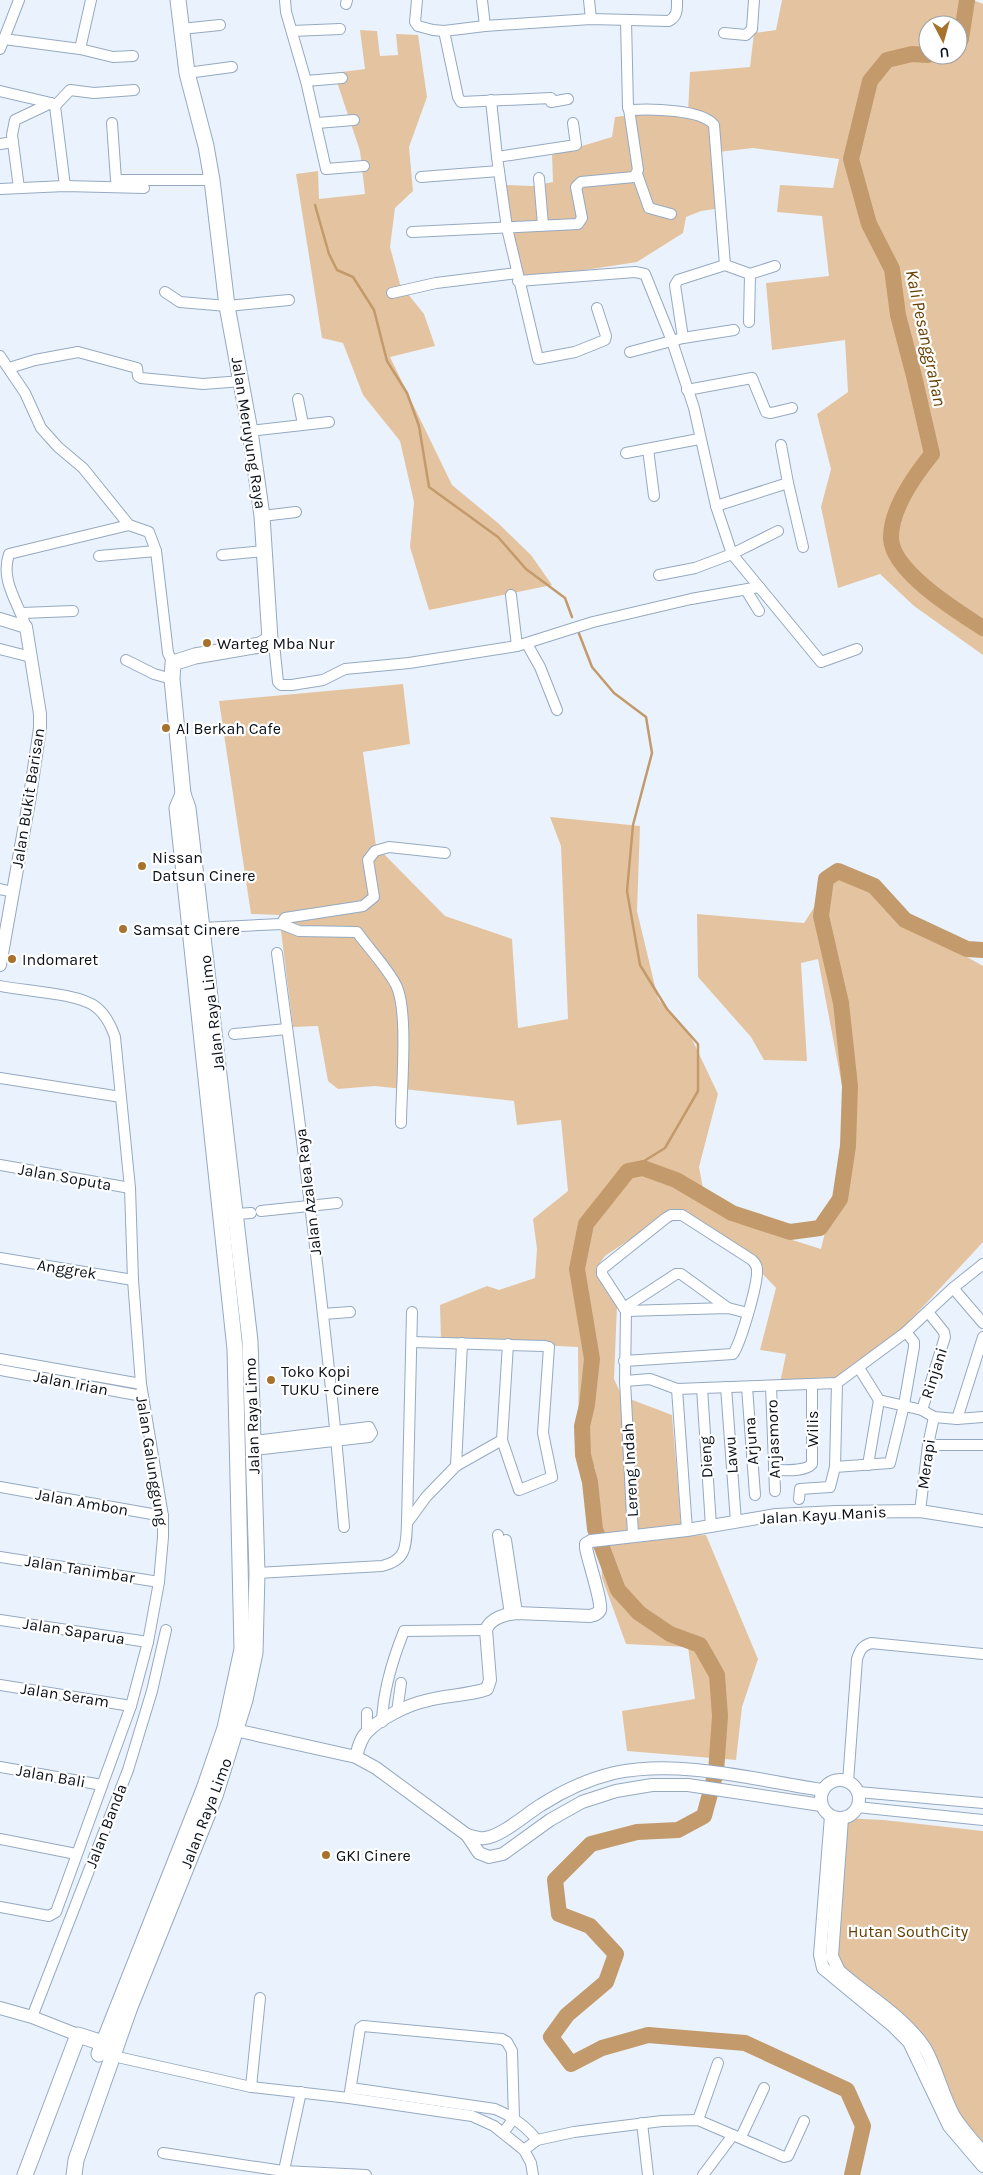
<svg xmlns="http://www.w3.org/2000/svg" width="983" height="2175" font-family="Karla,sans-serif">
	<rect width="100%" height="100%" fill="#eaf3fd"/>
	<g fill="#e4c4a0" fill-rule="evenodd">
		<path d="M782,0H973L983,4V655L914,606L880,574L838,588L821,507L831,469L817,414L848,392L845,340L772,350L766,283L829,276L822,216L777,212L780,185L833,188L839,159L753,148L718,152L722,208L701,211L686,217L683,233L637,262L572,272L518,277L505,185L532,186L553,182L552,155L612,137L615,117L664,111L688,113L690,72L750,67L754,33L776,30ZM928,25H958V55H928Z"/>
		<polygon points="360,30 377,31 380,56 398,55 396,34 418,35 427,97 409,147 413,191 395,208 390,247 400,284 424,314 435,346 390,357 452,485 498,523 531,555 552,585 429,610 410,547 414,502 400,441 363,395 343,343 322,338 296,174 318,171 319,199 365,194 360,151 334,73 365,69"/>
		<polygon points="403,684 410,744 363,752 376,846 445,916 512,939 518,1028 568,1019 561,846 550,817 640,826 637,911 658,999 691,1037 718,1094 699,1167 704,1194 729,1220 821,1249 850,1128 818,959 801,963 807,1061 764,1060 751,1037 698,977 697,914 804,923 833,878 877,890 935,939 983,966 983,1242 894,1338 833,1381 780,1383 786,1354 760,1350 776,1288 754,1265 674,1210 605,1256 596,1268 603,1286 617,1306 614,1379 622,1396 672,1415 682,1536 706,1535 758,1659 742,1707 736,1760 627,1751 622,1711 695,1699 688,1647 626,1644 602,1578 595,1467 579,1464 578,1347 441,1340 440,1305 487,1286 499,1290 535,1278 537,1249 533,1219 568,1191 561,1120 517,1125 514,1101 375,1086 338,1089 328,1081 318,1026 293,1027 279,915 251,914 219,701"/>
		<polygon points="842,1818 884,1820 983,1831 983,2152 966,2134 935,2069 839,1971 833,1943"/>
	</g>
	<g fill="none" stroke-linecap="round" stroke-linejoin="round">
		<g stroke="#c39a6b" stroke-width="2.5">
			<polyline points="315,205 329,254 337,270 353,277 374,310 387,361 407,393 419,426 429,487 498,537 526,569 565,598 572,617"/>
			<polyline points="578,631 592,667 614,693 646,717 652,753 633,825 627,891 640,965 667,1009 698,1044 698,1091 665,1148 628,1171"/>
		</g>
		<g stroke="#c39a6b" stroke-width="16">
			<polyline points="958,42 961,39 967,0"/>
			<path d="M928,55L912,54L887,60L870,81L851,159L869,224L892,269L898,315L914,376L932,454C915,475 890,510 891,539C893,572 957,611 983,628"/>
			<polyline points="936,55 948,55"/>
			<polyline points="852,2175 863,2126 847,2090 745,2043 648,2035 602,2048 571,2064 551,2037 567,2015 606,1982 616,1954 590,1926 559,1914 555,1880 591,1844 637,1832 678,1830 704,1816 716,1772 720,1716 717,1675 700,1645 670,1634 639,1613 618,1590 595,1529 590,1482 583,1455 582,1426 587,1405 592,1359 577,1269 586,1224 628,1171 643,1168 676,1180 732,1213 790,1232 820,1228 840,1199 848,1146 850,1086 841,1003 821,916 826,879 838,871 874,886 905,920 967,949 983,950"/>
		</g>
		<g stroke="#95a9c1" stroke-width="12">
			<g id="minor">
				<polyline points="285,0 286,12 306,81 326,169 364,166"/>
				<path d="M417,0L415,22L418,26L433,30L444,31L485,26L591,19L669,21C678,16 677,9 677,0"/>
				<polyline points="482,0 485,26"/>
				<polyline points="589,0 591,19"/>
				<polyline points="346,4 347,0"/>
				<path d="M626,20L628,108L631,110C650,109 702,109 714,125L725,265"/>
				<polyline points="181,29 220,25"/>
				<polyline points="292,31 340,29"/>
				<polyline points="444,31 458,97 461,102 551,98 551,102 568,99"/>
				<polyline points="724,33 746,35 752,29 754,0"/>
				<polyline points="4,39 80,49 113,57 133,56"/>
				<polyline points="0,49 19,0"/>
				<polyline points="80,49 91,0"/>
				<polyline points="187,73 232,67"/>
				<polyline points="306,81 342,78"/>
				<polyline points="0,91 51,103 55,106 65,186"/>
				<polyline points="491,100 497,157 507,228 538,359 575,352 605,340 606,336 597,308"/>
				<polyline points="55,106 70,90 94,93 134,90"/>
				<polyline points="112,123 116,180 212,180"/>
				<polyline points="317,123 354,120"/>
				<polyline points="0,144 13,142"/>
				<polyline points="497,157 576,145 573,123"/>
				<polyline points="637,174 649,208 671,214"/>
				<polyline points="421,177 499,171"/>
				<polyline points="539,178 543,225"/>
				<polyline points="19,188 12,135 15,120 51,103"/>
				<polyline points="0,189 65,186 144,188"/>
				<polyline points="412,232 578,224 582,218 576,187 581,182 634,177 638,170 629,109"/>
				<polyline points="518,281 635,272 645,274 672,341 694,408 716,506 732,554 821,662 857,649"/>
				<polyline points="165,292 180,302 227,306 289,300"/>
				<polyline points="392,293 436,283 517,273"/>
				<polyline points="749,322 750,274"/>
				<polyline points="683,338 675,285 678,280 725,265 750,274 775,266"/>
				<polyline points="630,352 683,338 734,330"/>
				<polyline points="0,356 25,393 41,428 58,447 83,468 129,525"/>
				<polyline points="9,368 35,360 78,352 137,368 138,376 141,378 203,384 242,381"/>
				<polyline points="687,390 752,378 766,412 771,413 792,408"/>
				<polyline points="298,399 303,424"/>
				<polyline points="250,431 329,422"/>
				<polyline points="648,449 654,496"/>
				<polyline points="626,453 699,439"/>
				<polyline points="788,483 803,547"/>
				<polyline points="716,506 788,483 781,445"/>
				<polyline points="262,516 296,512"/>
				<polyline points="222,555 264,551"/>
				<polyline points="99,556 156,551"/>
				<polyline points="659,575 695,568 732,554 778,531"/>
				<polyline points="746,590 759,611"/>
				<polyline points="511,595 517,646"/>
				<polyline points="22,613 73,611"/>
				<path d="M26,627C18,602 0,581 9,554L129,525L149,532L156,551L168,653L173,663"/>
				<polyline points="270,639 274,644 278,682 281,685 292,685 323,680 345,669 409,663 517,646 593,622 691,599 759,587"/>
				<polyline points="527,644 540,667 557,710"/>
				<polyline points="0,649 31,657"/>
				<polyline points="126,660 154,674 172,679"/>
				<polyline points="0,889 13,892"/>
				<polyline points="281,924 285,918 363,906 374,897 368,860 375,851 389,847 445,853"/>
				<path d="M202,928L281,924L299,931L357,932C369,949 386,966 396,985C409,1010 401,1092 401,1123"/>
				<path d="M277,953C303,1144 328,1335 344,1527"/>
				<path d="M0,986C24,991 78,993 96,1007C106,1015 111,1025 115,1037L130,1188L133,1280L141,1384L163,1516V1537L159,1582L148,1642L131,1706L56,1912L49,1916L0,1907"/>
				<polyline points="234,1034 287,1029"/>
				<polyline points="0,1078 121,1097"/>
				<polyline points="0,1165 130,1188"/>
				<polyline points="261,1211 337,1203"/>
				<polyline points="236,1214 251,1213"/>
				<polyline points="0,1258 133,1280"/>
				<polyline points="953,1288 983,1323"/>
				<polyline points="624,1308 676,1274 681,1274 728,1308"/>
				<polyline points="626,1311 728,1308 748,1313"/>
				<polyline points="323,1314 350,1312"/>
				<polyline points="412,1342 545,1346 549,1347 543,1433 552,1477 519,1490 502,1440"/>
				<polyline points="0,1359 141,1384"/>
				<path d="M624,1361L733,1354C741,1342 758,1284 757,1270C757,1265 755,1263 752,1260L682,1215H671L666,1218L602,1269V1274L626,1311L625,1381L633,1535"/>
				<polyline points="859,1368 879,1400 922,1410 934,1417 957,1419 983,1417"/>
				<polyline points="0,1370 142,1396"/>
				<polyline points="625,1381 650,1379 677,1389 837,1383 906,1332 953,1288 983,1264"/>
				<polyline points="771,1386 775,1491"/>
				<polyline points="726,1387 736,1522"/>
				<polyline points="747,1387 755,1495"/>
				<polyline points="702,1388 711,1526"/>
				<polyline points="677,1389 687,1530"/>
				<polyline points="922,1410 945,1337 944,1332 928,1312"/>
				<polyline points="957,1419 983,1337"/>
				<polyline points="254,1441 369,1427 372,1433 369,1437 254,1450"/>
				<polyline points="928,1445 983,1445"/>
				<polyline points="868,1465 879,1400"/>
				<polyline points="456,1466 462,1343"/>
				<polyline points="835,1467 890,1463 904,1405 914,1347 914,1342 906,1332"/>
				<path d="M774,1470C785,1470 805,1472 812,1464V1385"/>
				<polyline points="0,1487 163,1516"/>
				<polyline points="799,1499 800,1489 830,1487 835,1467 837,1383"/>
				<polyline points="920,1511 928,1445 934,1417"/>
				<polyline points="407,1523 426,1497 456,1466 502,1440 508,1344"/>
				<polyline points="498,1535 510,1614"/>
				<polyline points="506,1540 517,1613"/>
				<polyline points="0,1557 159,1582"/>
				<path d="M257,1573L382,1566C407,1560 406,1546 407,1523L412,1312"/>
				<polyline points="0,1620 148,1642"/>
				<polyline points="0,1685 131,1706"/>
				<polyline points="397,1712 401,1683"/>
				<path d="M382,1722C383,1690 392,1661 404,1631L486,1630"/>
				<polyline points="367,1732 367,1713"/>
				<polyline points="0,1767 102,1785"/>
				<path d="M848,1782L857,1659C860,1650 862,1646 871,1643L983,1654"/>
				<polyline points="858,1792 983,1803"/>
				<polyline points="857,1807 983,1820"/>
				<polyline points="0,1839 76,1854"/>
				<polyline points="32,2017 128,1770 152,1691 166,1630"/>
				<polyline points="113,2056 251,2087 349,2098 472,2116 494,2126 524,2150 531,2163 533,2175"/>
				<polyline points="251,2087 260,1998"/>
				<path d="M351,2088L495,2109C512,2116 525,2125 537,2140"/>
				<polyline points="349,2098 360,2028 363,2026 502,2039 507,2042 512,2051 514,2118 503,2133"/>
				<polyline points="698,2120 718,2063"/>
				<polyline points="642,2123 648,2175"/>
				<polyline points="741,2137 764,2088"/>
				<polyline points="524,2150 537,2140 574,2132 662,2121 698,2120 784,2157 788,2156 804,2121"/>
				<polyline points="163,2153 283,2171 366,2175"/>
				<polyline points="283,2175 301,2092"/>
				<polyline points="703,2175 733,2135"/>
			</g>
		</g>
		<g stroke="#95a9c1" stroke-width="14">
			<g id="tertiary">
				<polyline points="0,619 26,627 40,714 40,728 30,796 0,965"/>
				<polyline points="226,1728 356,1757 376,1768 467,1835 479,1853 489,1857 503,1854 550,1820 582,1802 616,1791 652,1785 688,1785 821,1805"/>
				<path d="M356,1757C358,1749 360,1739 367,1732C379,1719 407,1705 425,1701C445,1695 466,1696 487,1689L490,1680L486,1630C490,1618 506,1614 517,1613L590,1616C594,1615 598,1614 600,1610C602,1601 588,1560 586,1548V1544L591,1541L687,1530L776,1515L836,1512L920,1511L983,1521"/>
				<circle cx="840" cy="1799" r="19"/>
				<polyline points="831,1816 820,1955 823,1968 892,2025 909,2042 949,2126 983,2166"/>
				<path d="M842,1818L832,1956L839,1971C867,1996 904,2016 925,2048C937,2069 942,2094 954,2116C962,2129 972,2140 983,2152"/>
				<path d="M467,1835C472,1836 479,1839 485,1838C502,1836 526,1814 541,1805C563,1791 589,1779 614,1773C681,1759 756,1780 822,1790"/>
				<polyline points="0,2008 32,2017 78,2035"/>
			</g>
		</g>
		<g stroke="#95a9c1" stroke-width="17">
			<g id="secondary">
				<polyline points="99,2054 204,1789 225,1728 242,1649 235,1349 177,808 183,794"/>
				<polyline points="25,2175 78,2035 112,2046"/>
				<polyline points="74,2175 76,2160 130,2007 215,1796 245,1700 255,1653 257,1573 250,1341 188,808 183,794 172,679 173,663 195,656 260,645 270,639 262,516 250,431 227,306 212,180 206,146 187,73 178,0"/>
			</g>
		</g>
		<use href="#minor" stroke="#fff" stroke-width="10"/>
		<use href="#tertiary" stroke="#fff" stroke-width="12"/>
		<use href="#secondary" stroke="#fff" stroke-width="15"/>
	</g>
	<g fill="#a7722c" stroke="#fff" stroke-width="2">
		<circle cx="207" cy="643" r="5"/>
		<circle cx="166" cy="728" r="5"/>
		<circle cx="142" cy="866" r="5"/>
		<circle cx="123" cy="929" r="5"/>
		<circle cx="12" cy="959" r="5"/>
		<circle cx="271" cy="1380" r="5"/>
		<circle cx="326" cy="1855" r="5"/>
	</g>
	<g text-anchor="middle" dominant-baseline="central" stroke-width="4.5" stroke-linejoin="round" paint-order="stroke">
		<g font-size="16" fill="#091018" stroke="#fff">
			<text transform="translate(249 433) rotate(81)">Jalan Meruyung Raya</text>
			<text transform="translate(28 798) rotate(-81)">Jalan Bukit Barisan</text>
			<text transform="translate(212 1013) rotate(-97)">Jalan Raya Limo</text>
			<text transform="translate(65 1177) rotate(10)">Jalan Soputa</text>
			<text transform="translate(308 1192) rotate(-97)">Jalan Azalea Raya</text>
			<text transform="translate(67 1269) rotate(9)">Anggrek</text>
			<text transform="translate(934 1373) rotate(-72)">Rinjani</text>
			<text transform="translate(71 1383) rotate(11)">Jalan Irian</text>
			<text transform="translate(252 1416) rotate(-92)">Jalan Raya Limo</text>
			<text transform="translate(812 1429) rotate(-90)">Wilis</text>
			<text transform="translate(773 1439) rotate(-92)">Anjasmoro</text>
			<text transform="translate(751 1441) rotate(-94)">Arjuna</text>
			<text transform="translate(731 1455) rotate(-94)">Lawu</text>
			<text transform="translate(706 1457) rotate(-93)">Dieng</text>
			<text transform="translate(152 1461) rotate(81)">Jalan Galunggung</text>
			<text transform="translate(926 1464) rotate(-82)">Merapi</text>
			<text transform="translate(630 1470) rotate(-93)">Lereng Indah</text>
			<text transform="translate(82 1502) rotate(10)">Jalan Ambon</text>
			<text transform="translate(823 1515) rotate(-3)">Jalan Kayu Manis</text>
			<text transform="translate(80 1569) rotate(9)">Jalan Tanimbar</text>
			<text transform="translate(74 1631) rotate(9)">Jalan Saparua</text>
			<text transform="translate(65 1695) rotate(9)">Jalan Seram</text>
			<text transform="translate(51 1776) rotate(10)">Jalan Bali</text>
			<text transform="translate(206 1813) rotate(-69)">Jalan Raya Limo</text>
			<text transform="translate(106 1826) rotate(-69)">Jalan Banda</text>
		</g>
		<g font-size="16" fill="#091018" stroke="#fff" text-anchor="start">
			<text x="217" y="643">Warteg Mba Nur</text>
			<text x="176" y="728">Al Berkah Cafe</text>
			<text x="152" y="857">Nissan<tspan x="152" dy="18">Datsun Cinere</tspan></text>
			<text x="133" y="929">Samsat Cinere</text>
			<text x="22" y="959">Indomaret</text>
			<text x="281" y="1371">Toko Kopi<tspan x="281" dy="18">TUKU - Cinere</tspan></text>
			<text x="336" y="1855">GKI Cinere</text>
		</g>
		<g font-size="16" fill="#643d00" stroke="#fff">
			<text x="908" y="1931">Hutan SouthCity</text>
		</g>
		<g font-size="18" font-style="italic" fill="#684002" stroke="#fff">
			<text transform="translate(926 338) rotate(78)">Kali Pesanggrahan</text>
		</g>
	</g>
	<g transform="translate(943 40) rotate(174)"><circle r="24" fill="#ffffff" stroke="#9d9fa3"/>
	<path d="M0-4L9 19L0 12L-9 19Z" fill="#a7722c"/>
	<text y="-8" font-size="14" font-weight="bold" text-anchor="middle" fill="#091018">U</text>
	</g>
</svg>
